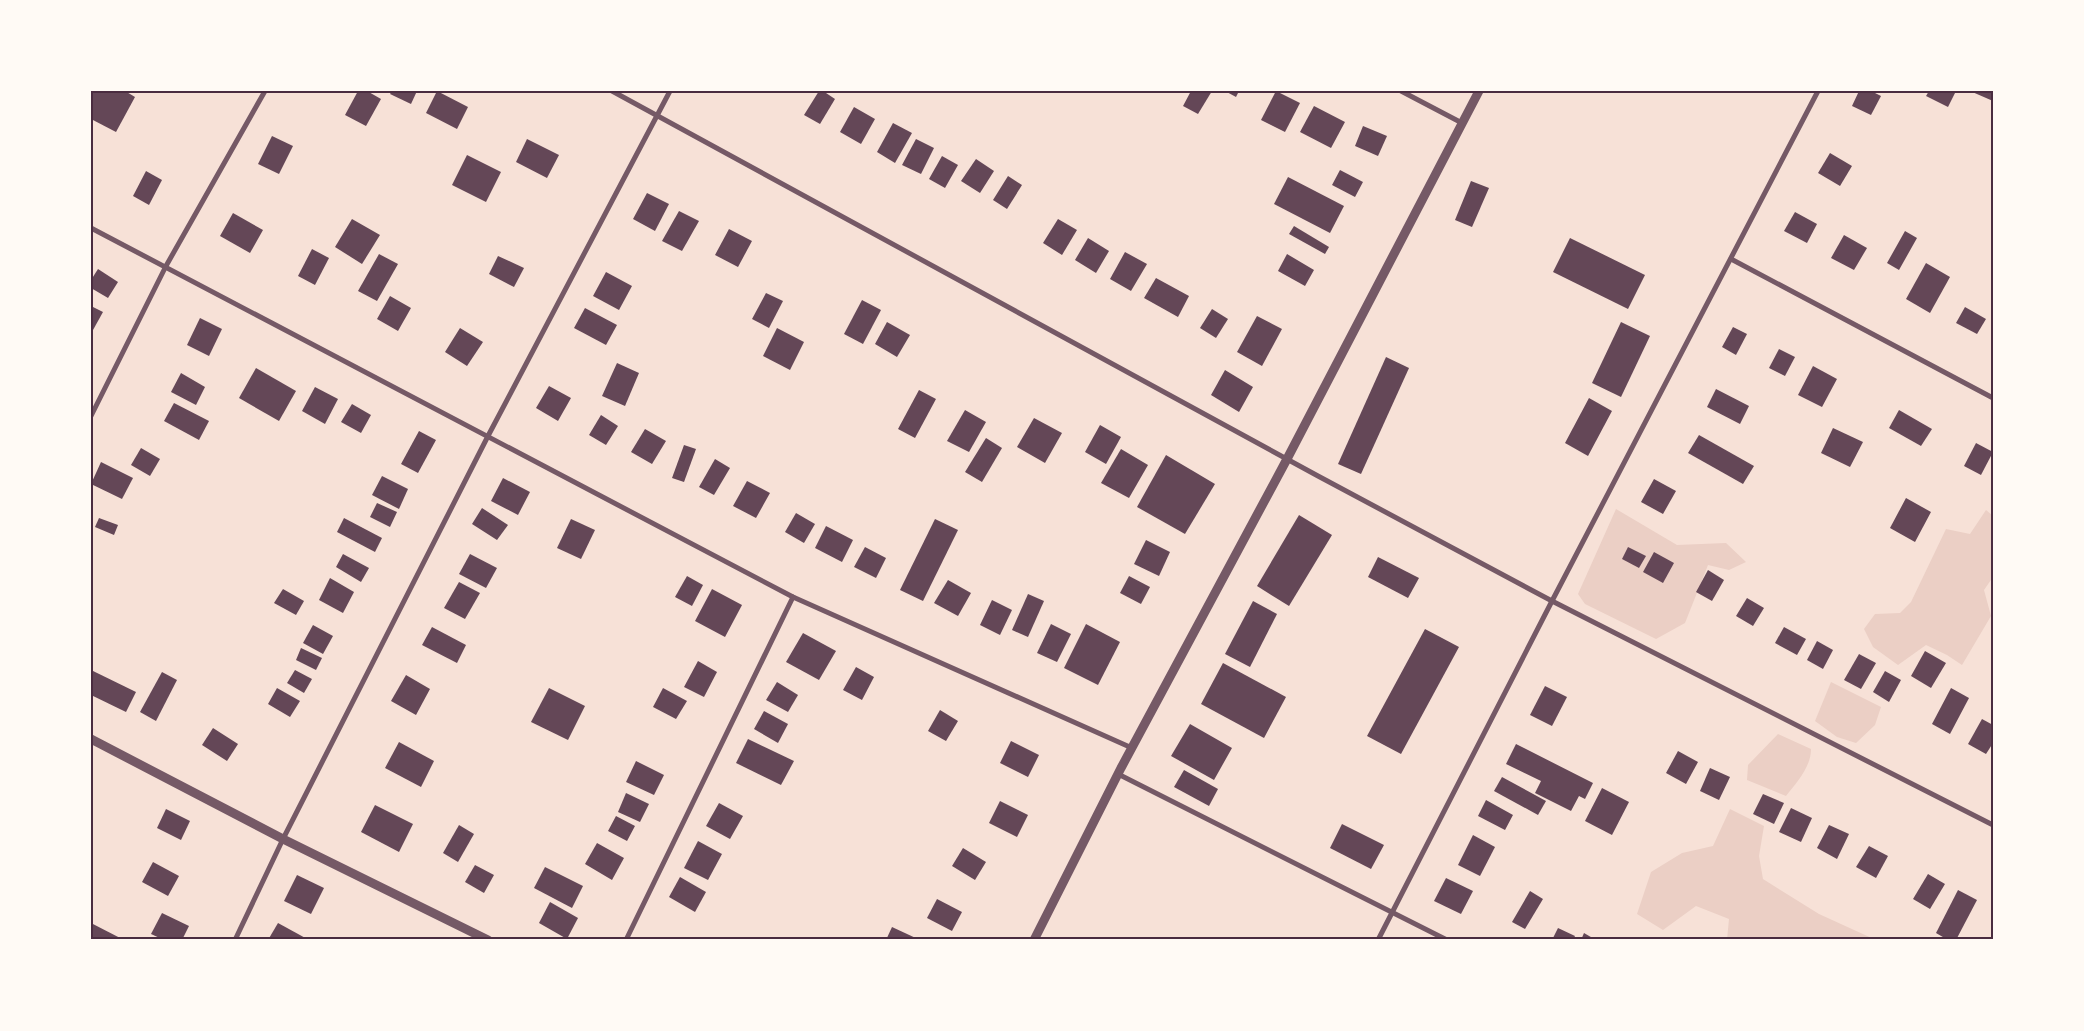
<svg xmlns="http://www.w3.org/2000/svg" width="2084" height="1031" font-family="'Noto Sans',sans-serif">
	<rect width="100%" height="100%" fill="#f7e1d7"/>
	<g fill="#ebcfc5">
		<polygon points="1616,509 1677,545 1726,543 1746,562 1729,570 1708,565 1685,623 1656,639 1585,604 1578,594"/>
		<polygon points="1986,510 1993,516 1993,577 1984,590 1991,616 1962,665 1947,655 1926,645 1898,665 1873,647 1864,629 1875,614 1900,613 1911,602 1946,529 1970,534"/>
		<polygon points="1831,682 1881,707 1875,725 1856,743 1837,737 1815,721"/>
		<path d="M1778,734L1811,749C1811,767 1797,782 1786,796L1747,780L1748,765Z"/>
		<polygon points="1730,809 1764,826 1759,856 1763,879 1819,914 1876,940 1727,940 1729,919 1696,906 1663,930 1637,914 1651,872 1682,853 1713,846"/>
	</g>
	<g fill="#644757">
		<polygon points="94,91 125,91 135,97 116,132 91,119 91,96"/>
		<polygon points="358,91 367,91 381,99 366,126 345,115"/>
		<polygon points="392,91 417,91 411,104 390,94"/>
		<polygon points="437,91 468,107 457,129 426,113"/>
		<polygon points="819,91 823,91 835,99 820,124 804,115"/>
		<polygon points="1191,91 1212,91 1198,114 1183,106"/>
		<polygon points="1225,91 1239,91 1236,97"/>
		<polygon points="1276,91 1300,103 1285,132 1261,120"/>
		<polygon points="1859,91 1871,91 1881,96 1871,115 1852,106"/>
		<polygon points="1929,91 1956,91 1948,107 1926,96"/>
		<polygon points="1970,91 1993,91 1993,101"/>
		<polygon points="1314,106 1345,122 1331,148 1300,132"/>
		<polygon points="854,107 875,119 861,144 840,132"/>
		<polygon points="893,123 912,133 895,163 877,152"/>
		<polygon points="1363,126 1387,136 1378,156 1355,146"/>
		<polygon points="272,136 293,146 279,174 258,164"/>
		<polygon points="527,139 559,155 547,178 516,162"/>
		<polygon points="916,139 934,148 921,174 902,165"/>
		<polygon points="1830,153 1852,166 1840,186 1818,173"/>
		<polygon points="467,155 501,172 486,202 452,185"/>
		<polygon points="942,156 958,165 945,188 929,179"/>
		<polygon points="976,159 994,171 980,193 961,181"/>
		<polygon points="1340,170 1363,182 1355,197 1332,185"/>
		<polygon points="146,171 162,180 149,205 133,196"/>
		<polygon points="1008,176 1022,185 1007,209 993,200"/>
		<polygon points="1288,177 1344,206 1330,233 1274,204"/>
		<polygon points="1471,181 1489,188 1472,227 1455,220"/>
		<polygon points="647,193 669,204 655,231 633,219"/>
		<polygon points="679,211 699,221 682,251 662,241"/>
		<polygon points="1795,212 1817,224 1807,243 1784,231"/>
		<polygon points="233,213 263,230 250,253 220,236"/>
		<polygon points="352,219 380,235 362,264 335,247"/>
		<polygon points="1058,219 1077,230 1062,255 1043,243"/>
		<polygon points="1294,226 1329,247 1325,254 1289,234"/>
		<polygon points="729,229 752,241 738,267 715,255"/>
		<polygon points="1905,231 1917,238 1899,270 1887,263"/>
		<polygon points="1844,235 1867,248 1854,270 1831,258"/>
		<polygon points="1088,238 1109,251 1096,273 1075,260"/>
		<polygon points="1570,238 1645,275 1628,309 1553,272"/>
		<polygon points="312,249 329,258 315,285 298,276"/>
		<polygon points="1125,252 1147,264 1131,291 1110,279"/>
		<polygon points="379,254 398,264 377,301 358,291"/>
		<polygon points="1287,254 1314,270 1305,286 1278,271"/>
		<polygon points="498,256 524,268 514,287 489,274"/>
		<polygon points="1926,263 1950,277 1930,313 1906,299"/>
		<polygon points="98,269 118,282 108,298 91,288 91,280"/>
		<polygon points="606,272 632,286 619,310 593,296"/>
		<polygon points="1156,278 1189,296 1178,317 1144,298"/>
		<polygon points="766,293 783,301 769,328 752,319"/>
		<polygon points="390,296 411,308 398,331 377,319"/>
		<polygon points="862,300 881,310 863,344 844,334"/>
		<polygon points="91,306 103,312 93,330 91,329"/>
		<polygon points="1965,307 1986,319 1977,334 1956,323"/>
		<polygon points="585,308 617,325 606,345 574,328"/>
		<polygon points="1212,309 1228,319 1216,338 1200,328"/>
		<polygon points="1257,316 1282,329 1262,366 1237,352"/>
		<polygon points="200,318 222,329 209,356 187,345"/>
		<polygon points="887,322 910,335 897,357 875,344"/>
		<polygon points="1621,322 1650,336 1621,397 1592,383"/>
		<polygon points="1733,327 1747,334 1736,355 1722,347"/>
		<polygon points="460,328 483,342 467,366 445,352"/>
		<polygon points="777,328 804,342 790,370 763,356"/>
		<polygon points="1779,349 1795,357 1785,376 1769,368"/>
		<polygon points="1386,357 1409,368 1361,474 1338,464"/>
		<polygon points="617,363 639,373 625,406 602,396"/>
		<polygon points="1813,366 1837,379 1822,407 1798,395"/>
		<polygon points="256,368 296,391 279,421 239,398"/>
		<polygon points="1225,370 1253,387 1239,412 1211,395"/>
		<polygon points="181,373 205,387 196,405 171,392"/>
		<polygon points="549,386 571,398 558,421 536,408"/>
		<polygon points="315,387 338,399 325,424 302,411"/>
		<polygon points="1716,389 1749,406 1740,424 1707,407"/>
		<polygon points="919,390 936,399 915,438 898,429"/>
		<polygon points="1589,398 1612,411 1588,456 1565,443"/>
		<polygon points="174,403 209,421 199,440 164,421"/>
		<polygon points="352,404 371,415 361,433 341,422"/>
		<polygon points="965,410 986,422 969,452 947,441"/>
		<polygon points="1899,410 1932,429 1921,446 1889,428"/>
		<polygon points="601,415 618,426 606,445 589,435"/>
		<polygon points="1034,418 1062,433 1045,463 1017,447"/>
		<polygon points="1100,425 1121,437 1106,464 1085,452"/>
		<polygon points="1833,428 1863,442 1850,467 1821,453"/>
		<polygon points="645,429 666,441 652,464 631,452"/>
		<polygon points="419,431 436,440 418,473 401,464"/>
		<polygon points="1699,435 1754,466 1743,484 1688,453"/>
		<polygon points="986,438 1002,448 982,482 965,472"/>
		<polygon points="1976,443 1993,452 1981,475 1964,466"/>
		<polygon points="684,445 696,449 684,482 672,478"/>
		<polygon points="141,448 160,459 150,476 131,465"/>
		<polygon points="1121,449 1148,465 1129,498 1101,483"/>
		<polygon points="1166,455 1215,484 1185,534 1137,507"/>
		<polygon points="715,459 730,468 714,495 699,487"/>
		<polygon points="101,462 133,478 122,499 91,484"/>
		<polygon points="382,476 408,489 399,509 372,495"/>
		<polygon points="503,478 530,492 518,515 491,501"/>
		<polygon points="1654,479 1676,491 1663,514 1641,502"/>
		<polygon points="747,481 770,493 756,518 733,506"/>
		<polygon points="1906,498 1931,512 1915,542 1890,528"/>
		<polygon points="377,503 397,512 390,527 370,517"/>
		<polygon points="482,508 508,525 497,540 472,524"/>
		<polygon points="796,513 815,524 804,543 785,532"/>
		<polygon points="1299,515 1332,535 1289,606 1257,586"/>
		<polygon points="99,518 118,525 114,535 95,527"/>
		<polygon points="344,518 382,538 375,552 337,532"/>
		<polygon points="571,519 595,530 581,559 557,548"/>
		<polygon points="935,519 958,530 923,601 900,590"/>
		<polygon points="826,526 853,540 842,562 815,548"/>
		<polygon points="1146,540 1170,552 1159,576 1134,564"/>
		<polygon points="865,547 886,558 876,578 854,567"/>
		<polygon points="1628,547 1646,556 1639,568 1622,559"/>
		<polygon points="1654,552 1674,563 1663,583 1643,572"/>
		<polygon points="343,554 369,568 361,582 336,567"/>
		<polygon points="470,554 497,568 486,588 459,574"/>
		<polygon points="1378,557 1419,578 1408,598 1368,577"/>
		<polygon points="1708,570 1724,580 1712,601 1696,592"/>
		<polygon points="687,576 703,585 692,606 675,597"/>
		<polygon points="1129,576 1150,587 1141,604 1120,593"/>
		<polygon points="330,578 354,592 343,613 319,600"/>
		<polygon points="948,580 971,593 958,616 934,603"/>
		<polygon points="459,582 480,593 465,619 444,608"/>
		<polygon points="283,589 304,601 296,615 274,603"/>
		<polygon points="712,589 742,605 725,637 695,621"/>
		<polygon points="1028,594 1044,601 1028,637 1012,630"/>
		<polygon points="1747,598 1764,608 1753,626 1736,616"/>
		<polygon points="992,600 1012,610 1000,635 980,625"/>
		<polygon points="1253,601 1277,614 1250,667 1225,654"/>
		<polygon points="1051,624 1071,634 1057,662 1037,653"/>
		<polygon points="1086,624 1120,642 1098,685 1064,668"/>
		<polygon points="313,625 333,636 323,654 303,643"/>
		<polygon points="432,627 466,645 457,663 422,645"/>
		<polygon points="1784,627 1806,639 1797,655 1775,643"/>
		<polygon points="1425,629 1459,647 1401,754 1367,736"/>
		<polygon points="803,633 836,651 819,680 786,662"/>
		<polygon points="1817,641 1833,650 1823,669 1807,660"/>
		<polygon points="301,648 322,658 316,670 296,660"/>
		<polygon points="1925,651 1946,663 1931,688 1911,676"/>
		<polygon points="1859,654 1876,663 1861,689 1844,680"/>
		<polygon points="698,661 717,672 704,697 684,687"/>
		<polygon points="1223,663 1286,697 1264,738 1201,704"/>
		<polygon points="856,667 874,677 862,700 843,690"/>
		<polygon points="91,670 136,692 126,712 91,695"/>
		<polygon points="295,670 312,679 304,693 287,683"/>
		<polygon points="1885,671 1901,680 1889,702 1873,692"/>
		<polygon points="162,672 177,680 156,721 140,712"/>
		<polygon points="406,675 430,689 416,715 391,701"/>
		<polygon points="777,682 798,695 788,712 766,700"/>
		<polygon points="1545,686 1567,697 1552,726 1530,715"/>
		<polygon points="277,688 300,701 290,717 268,704"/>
		<polygon points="549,688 585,706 568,740 531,722"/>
		<polygon points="663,688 687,701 676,719 653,707"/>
		<polygon points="1951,688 1969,698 1950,734 1932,724"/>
		<polygon points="940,710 958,721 946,741 928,731"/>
		<polygon points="764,711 788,724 778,743 754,729"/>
		<polygon points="1982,719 1993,725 1993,743 1986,754 1968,744"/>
		<polygon points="1190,724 1232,748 1214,780 1171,756"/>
		<polygon points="213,728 238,744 227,761 202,745"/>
		<polygon points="748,739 794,761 781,785 736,763"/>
		<polygon points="1011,741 1039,755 1028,777 1000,763"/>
		<polygon points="399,742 434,761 421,787 385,768"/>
		<polygon points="1516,744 1593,783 1585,799 1579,796 1571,811 1535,793 1541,781 1506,764"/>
		<polygon points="1678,751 1698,762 1686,784 1666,773"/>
		<polygon points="636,761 664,775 654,795 626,782"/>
		<polygon points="1710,768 1730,777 1719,800 1700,791"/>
		<polygon points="1184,770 1218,789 1209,806 1174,787"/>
		<polygon points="1502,777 1546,801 1538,815 1494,791"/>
		<polygon points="1602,788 1629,802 1612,835 1585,821"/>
		<polygon points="626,793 649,804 640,822 618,812"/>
		<polygon points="1763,794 1784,803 1774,824 1753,814"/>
		<polygon points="1486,800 1513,815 1505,830 1478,816"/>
		<polygon points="1000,801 1028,815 1017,837 989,823"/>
		<polygon points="719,803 743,816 730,839 706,826"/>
		<polygon points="375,805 413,824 399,852 361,832"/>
		<polygon points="1791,808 1812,818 1801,842 1779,832"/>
		<polygon points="166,809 190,821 181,840 157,828"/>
		<polygon points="616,816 635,826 627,841 608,831"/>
		<polygon points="1342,824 1384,845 1371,869 1330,848"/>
		<polygon points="459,825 474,834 458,862 443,853"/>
		<polygon points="1829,825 1849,834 1837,859 1817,848"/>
		<polygon points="1473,835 1495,847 1480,876 1458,865"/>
		<polygon points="698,841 722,854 708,880 684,868"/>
		<polygon points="597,843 624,858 612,880 585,864"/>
		<polygon points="1869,846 1888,856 1876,878 1856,867"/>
		<polygon points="963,848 986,862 975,880 952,866"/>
		<polygon points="153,862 179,876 168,896 142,882"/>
		<polygon points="475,865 494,875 484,893 465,882"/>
		<polygon points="545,867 583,886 572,908 534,888"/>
		<polygon points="1928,874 1945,884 1930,909 1913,899"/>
		<polygon points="297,875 324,888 311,914 284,901"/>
		<polygon points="680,877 706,892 695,912 669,897"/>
		<polygon points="1446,878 1473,891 1461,914 1434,901"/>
		<polygon points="1958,890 1977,900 1956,940 1948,940 1936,933"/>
		<polygon points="1530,891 1543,899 1525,929 1512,922"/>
		<polygon points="937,899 962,912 952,931 927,918"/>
		<polygon points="550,902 578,918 567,939 539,923"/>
		<polygon points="162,913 189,926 182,940 164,940 151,934"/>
		<polygon points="91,923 124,940 91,940"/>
		<polygon points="278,923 309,940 268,940"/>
		<polygon points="892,927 920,940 886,940"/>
		<polygon points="1558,928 1575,936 1573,940 1552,940"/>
		<polygon points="1584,933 1596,940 1581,940"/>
	</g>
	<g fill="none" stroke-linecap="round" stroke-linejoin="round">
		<g stroke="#755966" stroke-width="5">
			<polyline points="612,91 1318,476 1552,601 1993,825"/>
			<polyline points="1401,91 1462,123"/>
			<polyline points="91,228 793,597 1132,748"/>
			<polyline points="1731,259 1993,398"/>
			<polyline points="91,416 166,266 265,91"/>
			<polyline points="1118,774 1447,940"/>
			<polyline points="235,940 283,839 488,436 670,91"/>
			<polyline points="626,940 793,597"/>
			<polyline points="1378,940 1552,601 1818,91"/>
		</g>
		<g stroke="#755966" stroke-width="9">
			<polyline points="91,739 283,839 488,940"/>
			<polyline points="1034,940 1121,768 1287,459 1479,91"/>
		</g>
	</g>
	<rect width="2084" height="1031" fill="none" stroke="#fffaf5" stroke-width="185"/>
	<rect x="92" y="92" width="1900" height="846" fill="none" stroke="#4a2c40" stroke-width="2"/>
</svg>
